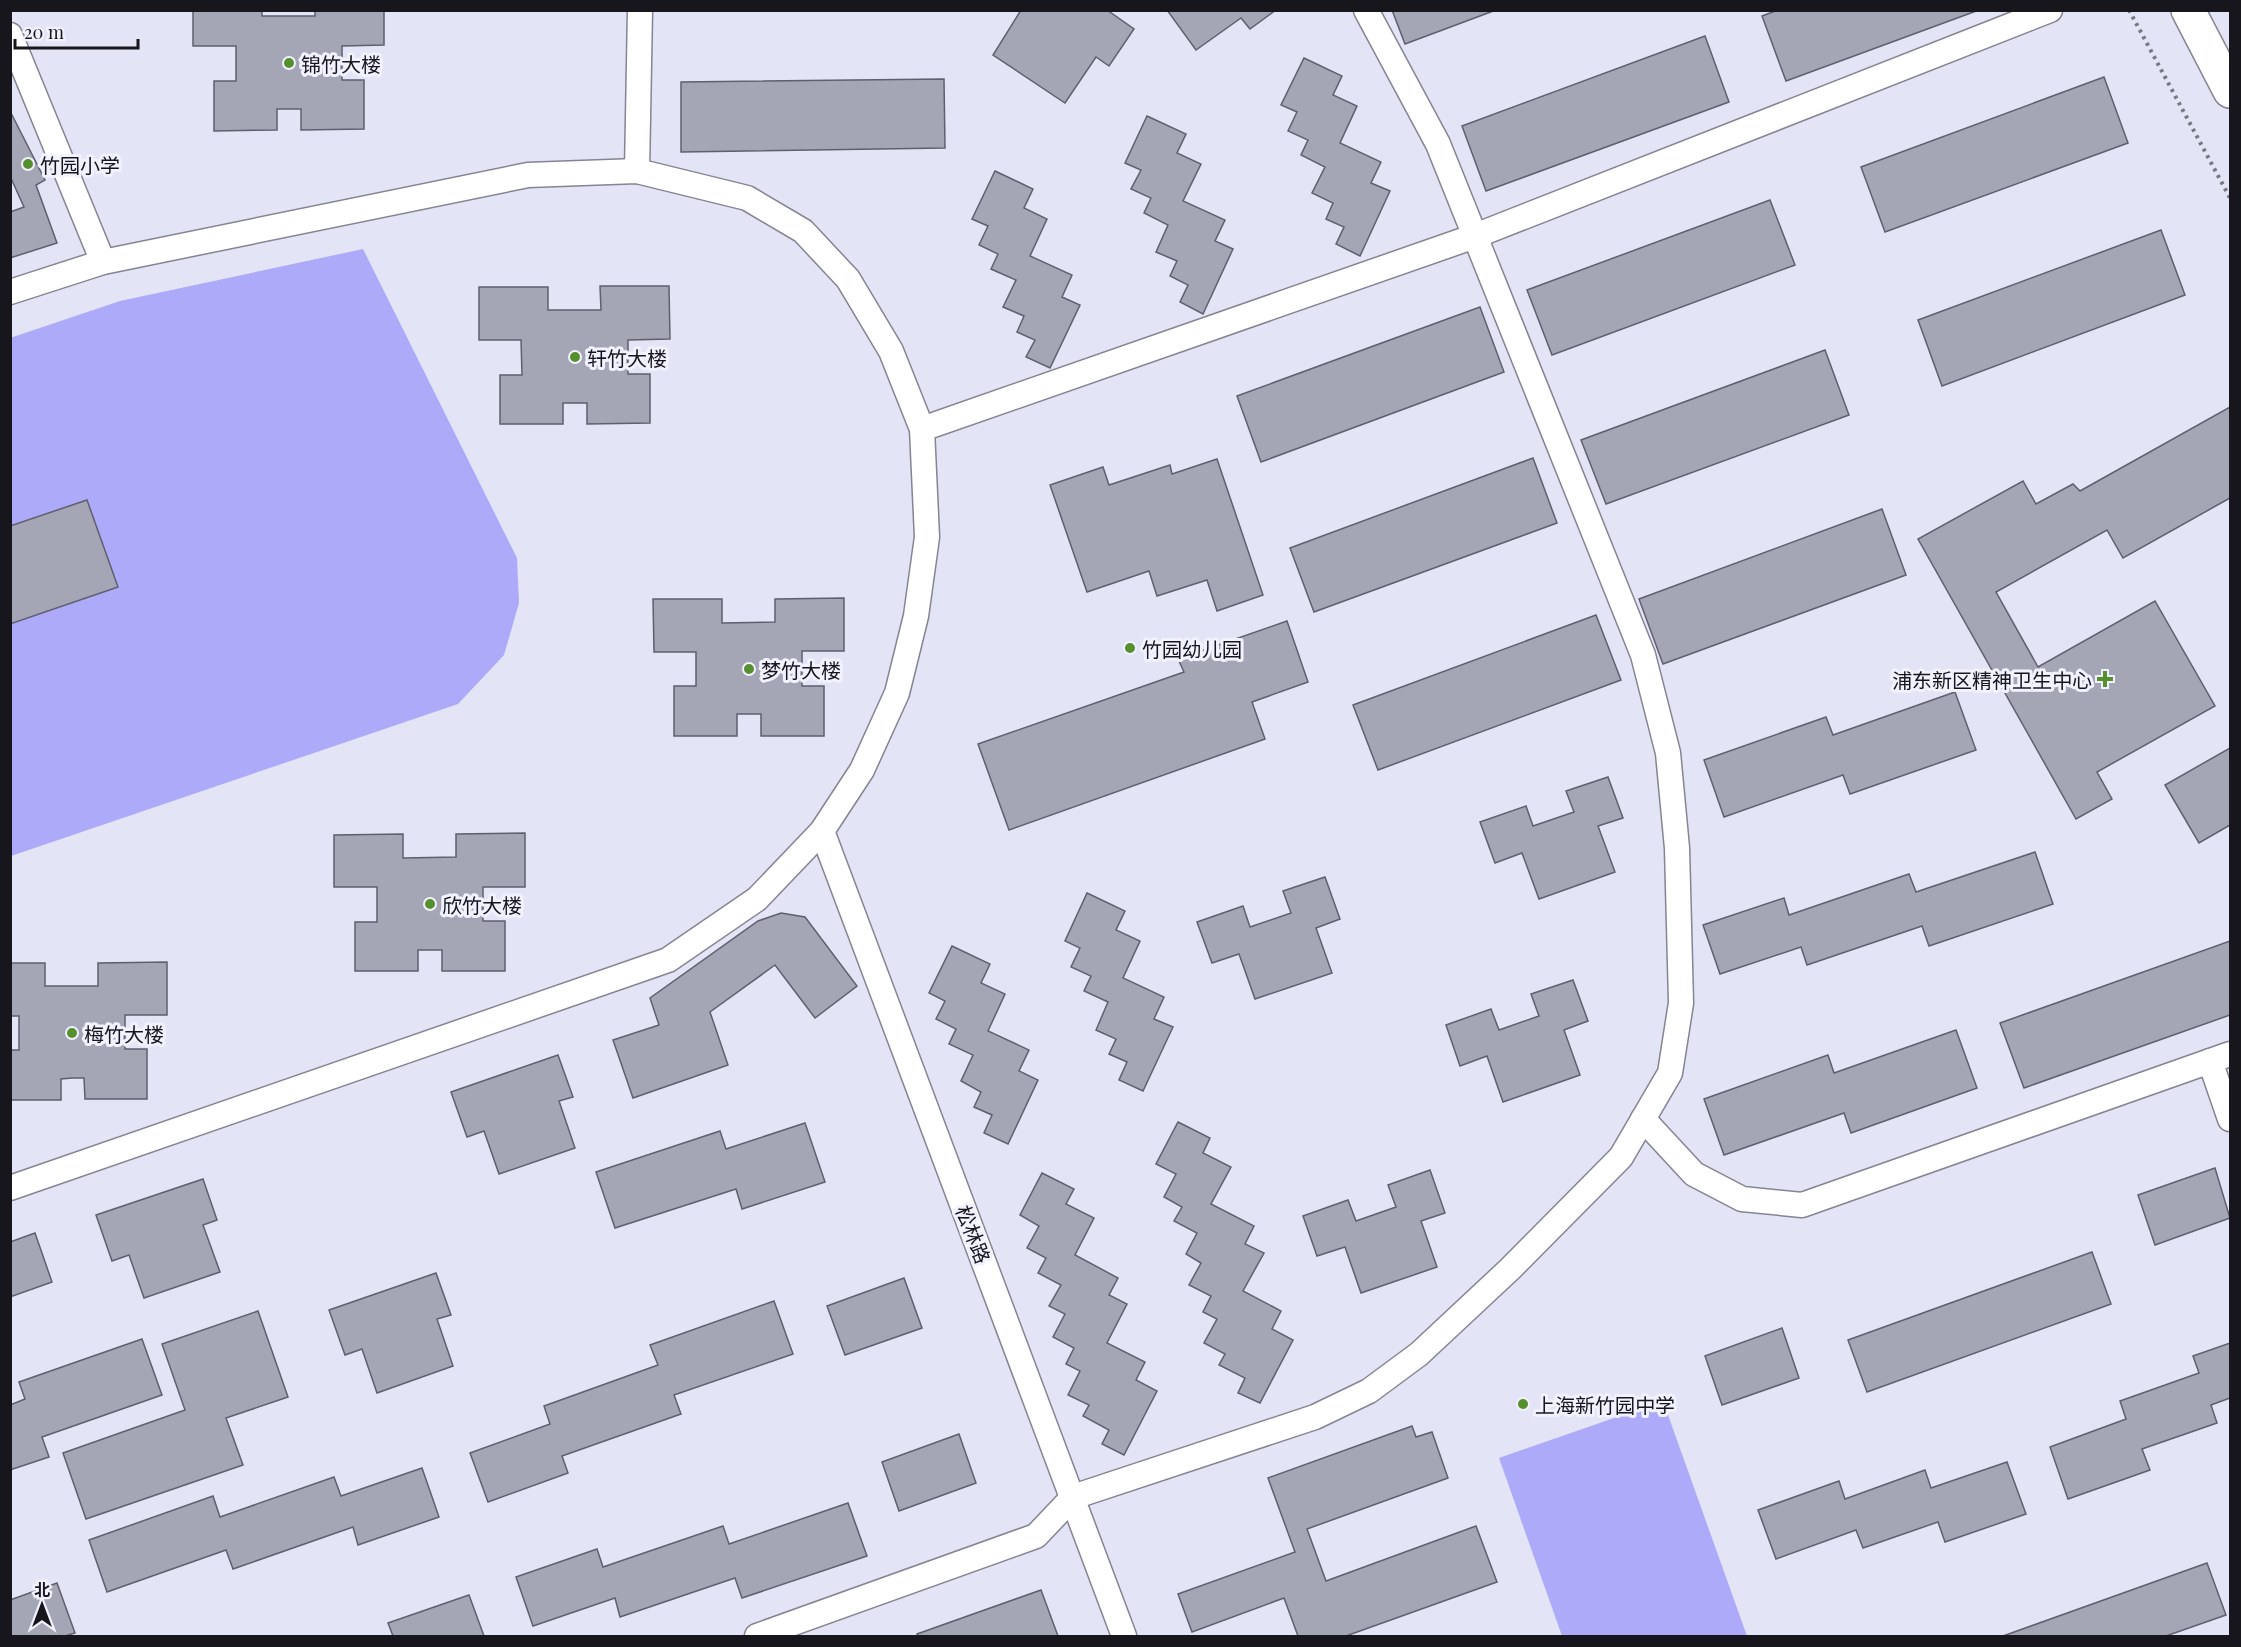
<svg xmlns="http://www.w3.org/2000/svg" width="2241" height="1647" font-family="'Playfair Display','Noto Sans SC',serif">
	<rect width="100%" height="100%" fill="#e3e4f5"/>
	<g fill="#adabf9">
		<polygon points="363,249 517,558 519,603 504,655 458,704 11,856 10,338 120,301"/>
		<polygon points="1663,1401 1747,1636 1562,1636 1499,1458"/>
	</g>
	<g fill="#a4a5b5" stroke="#5f5f6e" stroke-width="1.5">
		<polygon points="193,10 262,10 262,16 315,16 315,10 384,10 384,45 342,46 342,80 364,80 364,129 301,130 301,109 277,109 277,130 214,131 214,81 236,81 236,46 193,46"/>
		<polygon points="1021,10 1107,10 1134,29 1109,66 1096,57 1065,103 993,55"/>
		<polygon points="1167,10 1276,10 1250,29 1241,18 1196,50"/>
		<polygon points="1392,10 1496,10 1405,44"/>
		<polygon points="1778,10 1979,10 1786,81 1762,16"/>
		<polygon points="1705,36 1729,102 1486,191 1462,126"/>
		<polygon points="1304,58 1342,76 1333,95 1357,106 1340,143 1381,162 1371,183 1390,191 1360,256 1336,244 1344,227 1326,219 1333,203 1312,193 1325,167 1301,155 1308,140 1288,131 1297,112 1281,105"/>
		<polygon points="2104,77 2128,143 1885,232 1861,167"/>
		<polygon points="944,79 945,148 681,152 681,82"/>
		<polygon points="10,111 45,180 36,185 57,243 10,258 10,212 24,207 10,176"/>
		<polygon points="1147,116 1186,134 1177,153 1201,164 1183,201 1225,220 1215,241 1233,249 1203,314 1180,302 1188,285 1170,276 1177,261 1156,252 1168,225 1144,213 1151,198 1131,189 1141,170 1125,163"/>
		<polygon points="995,171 1033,189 1024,208 1047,219 1030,256 1072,275 1062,297 1080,305 1050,368 1026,357 1035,340 1017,332 1024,316 1003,307 1016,280 991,269 998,254 979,245 988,226 972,219"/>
		<polygon points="1770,200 1795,265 1552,355 1527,290"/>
		<polygon points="2161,230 2185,295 1942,386 1918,320"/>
		<polygon points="600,286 669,286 670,339 628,340 628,374 650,374 650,423 587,424 587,403 563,403 563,424 500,424 500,375 522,375 521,340 479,340 479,287 548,287 548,310 601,310"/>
		<polygon points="1480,307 1504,372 1261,462 1237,396"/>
		<polygon points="1825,350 1849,415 1606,504 1581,440"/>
		<polygon points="2230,407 2230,498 2123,558 2107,530 1996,592 2038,667 2155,601 2215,706 2097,772 2112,799 2076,819 1918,539 2023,481 2036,504 2073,484 2080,491"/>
		<polygon points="1533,458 1557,523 1314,612 1290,548"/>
		<polygon points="1217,459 1263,595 1217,611 1207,580 1157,596 1149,571 1087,592 1050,485 1103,467 1109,485 1170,465 1172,474"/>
		<polygon points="87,500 118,587 10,624 10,526"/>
		<polygon points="1882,509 1906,575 1663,664 1639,599"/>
		<polygon points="844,598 844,651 802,651 802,686 824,686 824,736 761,736 761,714 737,714 737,736 674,736 674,686 696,686 696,652 654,652 653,599 722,599 722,623 775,622 775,599"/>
		<polygon points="1596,615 1621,680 1378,770 1353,705"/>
		<polygon points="1287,621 1308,682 1252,702 1265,739 1009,830 978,744 1184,672 1178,659"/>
		<polygon points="1955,692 1976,750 1850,794 1843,775 1724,817 1704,760 1826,717 1833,735"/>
		<polygon points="2230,748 2230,825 2199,843 2165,785"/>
		<polygon points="1608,777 1623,818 1598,826 1615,872 1539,899 1522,853 1495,863 1480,822 1526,806 1533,826 1574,812 1566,791"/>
		<polygon points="525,833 525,887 483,887 483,921 505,921 505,971 442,971 442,950 418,950 418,971 355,971 355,922 377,922 377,887 334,887 334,835 403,834 403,858 456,857 456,834"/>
		<polygon points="2035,852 2053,904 1929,946 1922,926 1807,965 1801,947 1720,974 1703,925 1784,898 1789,915 1909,874 1916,892"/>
		<polygon points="1325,877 1340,919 1316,928 1332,973 1255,999 1239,954 1212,963 1197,922 1243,906 1250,927 1291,913 1283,891"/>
		<polygon points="1087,893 1125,911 1116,930 1140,941 1123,978 1164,997 1154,1019 1173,1027 1143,1091 1119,1080 1127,1062 1109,1054 1116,1039 1096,1030 1108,1002 1084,991 1091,976 1071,967 1080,948 1065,941"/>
		<polygon points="781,913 805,917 857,986 815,1018 775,965 710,1012 728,1065 633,1098 613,1040 659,1025 650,998 758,921"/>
		<polygon points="2230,941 2230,1015 2024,1088 2000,1023"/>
		<polygon points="952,946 990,964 981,983 1005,994 988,1031 1029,1050 1019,1071 1038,1080 1008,1144 984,1133 992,1115 974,1107 981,1092 961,1081 973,1055 949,1044 956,1029 936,1019 945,1001 929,993"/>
		<polygon points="167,962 167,1015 125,1015 125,1049 147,1049 147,1099 85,1099 84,1078 72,1078 61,1079 61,1100 10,1100 10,1050 19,1050 19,1016 10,1016 10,963 45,963 45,986 98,986 98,963"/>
		<polygon points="1573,980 1588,1021 1564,1030 1580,1075 1503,1102 1487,1056 1460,1066 1446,1025 1491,1009 1499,1030 1539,1016 1531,994"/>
		<polygon points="1956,1030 1977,1088 1851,1133 1844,1113 1724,1155 1704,1099 1828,1055 1834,1073"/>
		<polygon points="558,1055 573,1097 559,1101 575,1148 499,1174 484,1131 467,1137 451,1092"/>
		<polygon points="1178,1122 1210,1138 1203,1153 1231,1167 1211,1204 1254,1226 1245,1244 1264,1253 1243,1291 1281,1311 1272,1329 1293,1340 1260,1403 1238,1393 1245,1378 1219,1365 1225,1354 1204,1343 1217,1319 1203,1312 1211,1296 1189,1285 1201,1263 1186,1254 1197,1233 1174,1221 1182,1207 1164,1197 1176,1174 1156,1164"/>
		<polygon points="805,1123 825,1182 742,1209 736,1189 615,1228 596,1172 720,1131 726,1149"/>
		<polygon points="2215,1168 2230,1218 2155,1245 2138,1195"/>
		<polygon points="1430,1170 1445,1213 1421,1221 1437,1267 1361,1293 1345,1247 1317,1256 1303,1216 1348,1200 1356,1221 1396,1207 1388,1185"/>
		<polygon points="1042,1173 1074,1189 1066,1204 1094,1218 1075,1255 1118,1278 1109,1295 1127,1304 1107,1343 1145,1362 1136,1380 1157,1391 1124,1455 1102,1444 1109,1430 1083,1416 1089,1405 1068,1395 1080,1371 1066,1364 1074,1348 1053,1337 1065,1314 1049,1306 1061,1285 1038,1273 1046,1258 1027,1248 1039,1226 1020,1215"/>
		<polygon points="203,1179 217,1220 203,1225 220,1272 144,1298 129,1255 112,1261 96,1215"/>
		<polygon points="35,1233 52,1282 10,1297 10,1242"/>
		<polygon points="2092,1252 2111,1304 1867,1392 1848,1340"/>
		<polygon points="436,1273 451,1315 437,1319 453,1366 377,1393 362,1349 345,1355 329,1310"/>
		<polygon points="904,1278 922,1328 845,1355 827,1306"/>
		<polygon points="774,1301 793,1354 674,1395 681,1414 562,1456 568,1473 488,1502 470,1453 550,1424 544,1406 658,1365 650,1345"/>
		<polygon points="258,1311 288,1397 226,1418 243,1465 86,1519 63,1453 185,1410 162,1344"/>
		<polygon points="1782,1328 1799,1378 1722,1405 1705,1356"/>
		<polygon points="142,1339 162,1395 42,1437 49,1457 10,1470 10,1405 25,1399 19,1382"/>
		<polygon points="2230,1343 2230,1398 2211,1405 2217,1423 2142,1449 2150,1470 2068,1499 2050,1447 2126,1419 2120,1401 2199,1373 2193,1356"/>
		<polygon points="1412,1426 1416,1437 1432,1432 1448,1478 1307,1529 1326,1581 1476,1526 1497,1582 1346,1636 1298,1636 1284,1598 1192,1632 1178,1594 1295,1552 1268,1478"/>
		<polygon points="959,1434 976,1483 899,1511 882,1462"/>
		<polygon points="2007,1462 2026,1514 1945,1542 1938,1522 1863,1548 1856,1530 1776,1559 1758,1510 1839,1481 1845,1499 1925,1470 1931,1488"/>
		<polygon points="422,1468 439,1517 358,1545 353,1527 233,1569 226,1550 107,1592 89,1540 213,1496 220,1517 334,1477 341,1496"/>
		<polygon points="848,1503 867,1556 742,1598 735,1578 620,1617 615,1598 533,1626 516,1577 597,1549 603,1567 723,1526 729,1544"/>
		<polygon points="2207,1563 2226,1615 2166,1636 2003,1636"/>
		<polygon points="57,1583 75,1633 65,1636 10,1636 10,1600"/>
		<polygon points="1041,1590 1058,1636 918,1636 917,1634"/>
		<polygon points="469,1595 484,1636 393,1636 388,1623"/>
	</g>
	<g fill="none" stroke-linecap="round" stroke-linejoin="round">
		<g stroke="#848493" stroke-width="27">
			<g id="lane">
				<polyline points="10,35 103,262"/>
				<polyline points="637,171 640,10"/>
				<polyline points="10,292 103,262 528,175 637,171 747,198 803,231 848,279 891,351 922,429 927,537 916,616 897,693 862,770 822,831 757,899 668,960 10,1188"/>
				<polyline points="922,429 1475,236 2050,10"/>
				<polyline points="822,831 1124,1636"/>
				<polyline points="2210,1061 2230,1119"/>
				<polyline points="1643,1119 1694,1174 1742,1199 1802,1205 2230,1054"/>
				<polyline points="757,1636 1036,1536 1073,1497 1315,1417 1369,1391 1419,1354 1510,1269 1621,1157 1670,1073 1681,1003 1677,848 1668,753 1643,655 1438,144 1366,10"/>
			</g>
		</g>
		<g stroke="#848493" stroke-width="36">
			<polyline id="secondary" points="2188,10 2230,91"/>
		</g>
		<polyline stroke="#777883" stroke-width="4" stroke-dasharray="3 4.5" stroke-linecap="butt" points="2129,10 2230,198"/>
		<use href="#lane" stroke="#fff" stroke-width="24"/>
		<use href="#secondary" stroke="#fff" stroke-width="33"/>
	</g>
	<g fill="#56902d" stroke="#f1f1ff" stroke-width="2">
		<circle cx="289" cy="63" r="6"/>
		<circle cx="28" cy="164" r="6"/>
		<circle cx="575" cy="357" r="6"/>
		<circle cx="1130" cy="648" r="6"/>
		<circle cx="749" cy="669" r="6"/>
		<path d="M2102 670h6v6h6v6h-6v6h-6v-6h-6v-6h6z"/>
		<circle cx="430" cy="904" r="6"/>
		<circle cx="72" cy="1033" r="6"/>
		<circle cx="1523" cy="1404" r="6"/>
	</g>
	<g text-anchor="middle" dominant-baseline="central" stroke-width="6" stroke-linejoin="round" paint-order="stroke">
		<g font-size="20" fill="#16161c" stroke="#f1f1ff" text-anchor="start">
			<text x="301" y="63">锦竹大楼</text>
			<text x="40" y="164">竹园小学</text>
			<text x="587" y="357">轩竹大楼</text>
			<text x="1142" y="648">竹园幼儿园</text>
			<text x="761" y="669">梦竹大楼</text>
			<text x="2092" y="679" text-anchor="end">浦东新区精神卫生中心</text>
			<text x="442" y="904">欣竹大楼</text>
			<text x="84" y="1033">梅竹大楼</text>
			<text x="1535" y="1404">上海新竹园中学</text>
		</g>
		<g font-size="20" fill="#16161c" stroke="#f1f1ff">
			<text transform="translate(974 1234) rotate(69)">松林路</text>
		</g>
	</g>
	<rect width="2241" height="1647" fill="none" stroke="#16161c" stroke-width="24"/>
	<g transform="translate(42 1605)" stroke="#f1f1ff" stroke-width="4.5" paint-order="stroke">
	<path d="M0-4.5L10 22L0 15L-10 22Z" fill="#16161c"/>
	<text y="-9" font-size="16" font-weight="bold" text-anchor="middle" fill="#16161c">北</text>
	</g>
	<path d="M15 39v9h123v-9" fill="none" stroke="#16161c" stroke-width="3"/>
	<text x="24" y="39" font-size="18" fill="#16161c" stroke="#f1f1ff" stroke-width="4.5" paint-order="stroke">20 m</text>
</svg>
